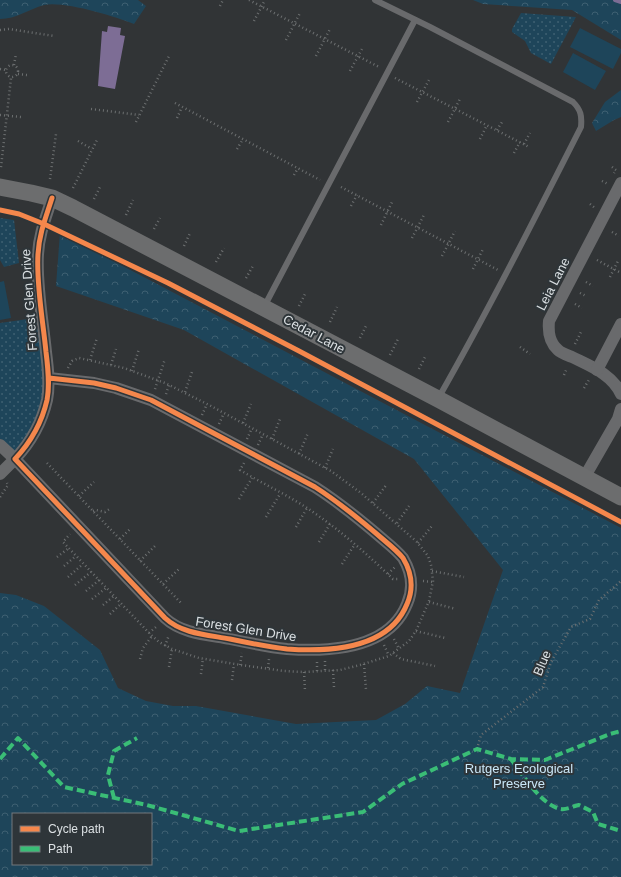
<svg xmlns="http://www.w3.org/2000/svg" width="621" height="877" font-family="Helvetica,sans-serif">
	<defs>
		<pattern id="grass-dots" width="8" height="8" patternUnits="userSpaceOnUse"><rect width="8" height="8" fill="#1e455a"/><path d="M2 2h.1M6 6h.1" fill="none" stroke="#3e6072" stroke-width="1.8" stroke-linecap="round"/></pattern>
		<pattern id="forest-crowns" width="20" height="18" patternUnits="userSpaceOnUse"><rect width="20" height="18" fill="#1e455a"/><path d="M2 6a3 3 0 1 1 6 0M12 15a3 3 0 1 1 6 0" fill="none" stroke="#3e6072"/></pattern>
	</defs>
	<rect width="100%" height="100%" fill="#313436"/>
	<g fill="url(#grass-dots)">
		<polygon points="521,13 576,17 551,64 531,53 525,41 512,32 512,29"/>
		<polygon points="0,218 14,220 19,263 4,267 0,260"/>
		<polygon points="42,317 47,400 15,459 0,445 0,323"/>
	</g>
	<g fill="url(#forest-crowns)" fill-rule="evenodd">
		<path d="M0,0H138L146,6L134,24C113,16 65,1 44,5C29,9 16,19 0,19Z"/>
		<polygon points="473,0 621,0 621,40 572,10 483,4"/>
		<polygon points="621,90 621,117 614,120 596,131 592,123 605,102"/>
		<path d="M60,233L621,528V877H0V593L16,595L44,606L100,650L118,688L146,701L173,706H196L296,724L376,720L405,704L427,686L460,693L503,570L414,459L184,330L56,286ZM13,814H151V864H13Z"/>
	</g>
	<g fill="#1e455a">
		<polygon points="580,28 621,49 621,53 613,69 570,47"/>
		<polygon points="573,53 606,71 595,90 563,72"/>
		<polygon points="4,281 11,318 0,320 0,282"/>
	</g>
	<polygon fill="#7d6d95" points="108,26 121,28 120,35 125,36 115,89 98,86 102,31 107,32"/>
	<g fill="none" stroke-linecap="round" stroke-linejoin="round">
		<polyline stroke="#7d6d95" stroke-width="4" points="615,0 621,2"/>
		<g stroke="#6d7071" stroke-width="2.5" stroke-dasharray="1 3" stroke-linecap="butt">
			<polyline points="249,0 379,67"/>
			<polyline points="220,6 223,0"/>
			<polyline points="254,21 265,0"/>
			<polyline points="0,30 9,29 54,36"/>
			<polyline points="286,40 300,13"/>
			<polyline points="316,56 330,29"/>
			<circle cx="12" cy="71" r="6"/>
			<polyline points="14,65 16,54"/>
			<polyline points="0,69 6,70"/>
			<polyline points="350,71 362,49"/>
			<polyline points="18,74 27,75"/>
			<polyline points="395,78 529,147"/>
			<polyline points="417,102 429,80"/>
			<polyline points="175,103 320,180"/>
			<polyline points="91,109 139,115"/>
			<polyline points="0,115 21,117"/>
			<polyline points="177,118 182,107"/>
			<polyline points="136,122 169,56"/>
			<polyline points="448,122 460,99"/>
			<polyline points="497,130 502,122"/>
			<polyline points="480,139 487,125"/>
			<polyline points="78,141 92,149"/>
			<polyline points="524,144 530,133"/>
			<polyline points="237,149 243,139"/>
			<polyline points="514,153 520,142"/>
			<polyline points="1,167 11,78"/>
			<polyline points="612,167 616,170 614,173"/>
			<polyline points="294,175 298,168"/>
			<polyline points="50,179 56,134"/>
			<polyline points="602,181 608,184"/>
			<polyline points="341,187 498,270"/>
			<polyline points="73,188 98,138"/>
			<polyline points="94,199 100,187"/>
			<polyline points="590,204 595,208"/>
			<polyline points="351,206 357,195"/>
			<polyline points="126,215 133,200"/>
			<polyline points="381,225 392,202"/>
			<polyline points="154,229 160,218"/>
			<polyline points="612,232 619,236"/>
			<polyline points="412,238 424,215"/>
			<polyline points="184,246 190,233"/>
			<polyline points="442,256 455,231"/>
			<polyline points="597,260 621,273"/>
			<polyline points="216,262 224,248"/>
			<polyline points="473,269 483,249"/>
			<polyline points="610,277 618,261"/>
			<polyline points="246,278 253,266"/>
			<polyline points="586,282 593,286"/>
			<polyline points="580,293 586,296"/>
			<polyline points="575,304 582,308"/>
			<polyline points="299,306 305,294"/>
			<polyline points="330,322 337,307"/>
			<polyline points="360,338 366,326"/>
			<polyline points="575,344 581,332"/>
			<polyline points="520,347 530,354"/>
			<polyline points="390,355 398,339"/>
			<polyline points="90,360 97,338"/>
			<polyline points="111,365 116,349"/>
			<polyline points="68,368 72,361 79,358 124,368 165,383 211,406 331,471 361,493 417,542 428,556 431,565 433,581 429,601 416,631 409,641 389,656 360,665 340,670 304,672 284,671 241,665 199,658 172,649 159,642 150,634 63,542 70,534"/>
			<polyline points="419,369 425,357"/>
			<polyline points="132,371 139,349"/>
			<polyline points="564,375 567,368"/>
			<polyline points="584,388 590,378"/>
			<polyline points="155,389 165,359"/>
			<polyline points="185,392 192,372"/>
			<polyline points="166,394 169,385"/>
			<polyline points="202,415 207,404"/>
			<polyline points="243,423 251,404"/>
			<polyline points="219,424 224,413"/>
			<polyline points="247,439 252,428"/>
			<polyline points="272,439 280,419"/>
			<polyline points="258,445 263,434"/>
			<polyline points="299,454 308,433"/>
			<polyline points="47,463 182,604"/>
			<path d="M244,463L240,470C263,484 288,495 310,510C340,530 367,554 393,579H398"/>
			<polyline points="325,468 333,449"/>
			<polyline points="79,496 94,482"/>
			<polyline points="0,497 8,485 7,483"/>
			<polyline points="239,499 252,478"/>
			<polyline points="373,503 387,484"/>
			<polyline points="93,511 96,510 105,512 111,508"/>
			<polyline points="266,517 280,494"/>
			<polyline points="397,523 409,506"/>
			<polyline points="296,527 307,508"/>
			<polyline points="120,539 130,529"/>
			<polyline points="319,542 330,524"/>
			<polyline points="418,543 432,526"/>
			<polyline points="57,557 69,548"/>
			<polyline points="140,561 156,545"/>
			<polyline points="342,564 355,544"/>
			<polyline points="64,566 76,556"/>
			<polyline points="432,571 464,577"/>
			<polyline points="388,574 395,567"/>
			<polyline points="68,577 83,564"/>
			<polyline points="423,581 433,582"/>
			<polyline points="163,584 179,569"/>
			<polyline points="75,585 91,572"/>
			<polyline points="86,591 99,580"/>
			<polyline points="92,599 106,588"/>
			<polyline points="429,602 456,609"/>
			<polyline points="103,605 114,596"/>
			<polyline points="110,614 121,604"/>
			<polyline points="416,631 445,638"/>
			<polyline points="149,633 156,627"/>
			<polyline points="394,639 399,649"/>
			<polyline points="384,645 389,656"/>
			<polyline points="165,646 169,635"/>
			<polyline points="393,653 401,659 435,666"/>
			<polyline points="140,659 143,648 152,636"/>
			<polyline points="325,661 325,671"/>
			<polyline points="317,662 317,671"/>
			<polyline points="364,664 366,690"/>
			<polyline points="240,665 242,653"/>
			<polyline points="169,667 172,649"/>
			<polyline points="268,668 269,659"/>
			<polyline points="333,670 334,687"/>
			<polyline points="304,672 305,691"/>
			<polyline points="201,674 203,658"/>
			<polyline points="232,680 234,664"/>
			<polyline points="477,749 481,735 543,687 551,662 571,627 590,619 599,600 621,581"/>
		</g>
		<g stroke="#696a6c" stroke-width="6">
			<path d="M375,0L430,27L573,102C581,110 582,116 581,127C535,218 489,309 439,397"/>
			<polyline points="264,307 415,20"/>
		</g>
		<g stroke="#696a6c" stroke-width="12">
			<path d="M621,183L549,321C548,332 549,342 558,350C561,353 567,355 572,357C590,366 612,374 621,394"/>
			<polyline points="597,370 621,324"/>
			<path d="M49,378L94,383L116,388L151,400L315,487C340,503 363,522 385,541C391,546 398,552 403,558C412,573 414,588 407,604C389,649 329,652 287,649C268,647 249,643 230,639C209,635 182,634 165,618L15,459C30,443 42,422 47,400C50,385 48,368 46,352C43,321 36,284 38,254C39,234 46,217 52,198"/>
			<polyline points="0,445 15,459 0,474"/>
			<polyline points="584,478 618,419 621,409"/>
		</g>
		<polyline stroke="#6c6d6e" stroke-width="17" points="0,187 31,193 52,198 73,208 438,399 621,497"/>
		<g stroke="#3abd76" stroke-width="4" stroke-dasharray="8 4" stroke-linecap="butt">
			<polyline points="0,759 18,738 64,787 147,805 239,831 363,812 402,784 477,749 511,759 545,760 610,734 621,731"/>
			<path d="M511,759C522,774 542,806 561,809C566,810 574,806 579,805L593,812L598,824L621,831"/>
			<polyline points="114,798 108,775 114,751 137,738"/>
		</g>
		<g stroke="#2e3539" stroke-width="8">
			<g id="cycleway">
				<polyline points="0,210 19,214 44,224 168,283 299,351 621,522"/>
				<path d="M49,378L94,383L116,388L151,400L315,487C340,503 363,522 385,541C391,546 398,552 403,558C412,573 414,588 407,604C389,649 329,652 287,649C268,647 249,643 230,639C209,635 182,634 165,618L15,459C30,443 42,422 47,400C50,385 48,368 46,352C43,321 36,284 38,254C39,234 46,217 52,198"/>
			</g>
		</g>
		<use href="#cycleway" stroke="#f5874c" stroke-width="5"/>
	</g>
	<g text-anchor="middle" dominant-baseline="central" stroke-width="4" stroke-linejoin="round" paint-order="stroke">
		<g font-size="13" fill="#dbe0e3" stroke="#2e3539">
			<text transform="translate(553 284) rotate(-63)">Leia Lane</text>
			<text transform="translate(29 300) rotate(-94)">Forest Glen Drive</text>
			<text transform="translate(314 334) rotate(28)">Cedar Lane</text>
			<text transform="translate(246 629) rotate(9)">Forest Glen Drive</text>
			<text transform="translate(542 663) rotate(-67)">Blue</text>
		</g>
		<g font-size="13" fill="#cae7f8" stroke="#2e3539">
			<text x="519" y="768">Rutgers Ecological<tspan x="519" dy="15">Preserve</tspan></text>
		</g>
	</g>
	<rect x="12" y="813" width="140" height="52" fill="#2e3539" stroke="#73797d"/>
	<rect x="20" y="826" width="20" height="6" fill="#f5874c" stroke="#73797d"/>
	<text x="48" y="833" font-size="12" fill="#dbe0e3">Cycle path</text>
	<rect x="20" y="846" width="20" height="6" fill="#3abd76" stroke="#73797d"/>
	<text x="48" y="853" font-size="12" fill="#dbe0e3">Path</text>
</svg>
